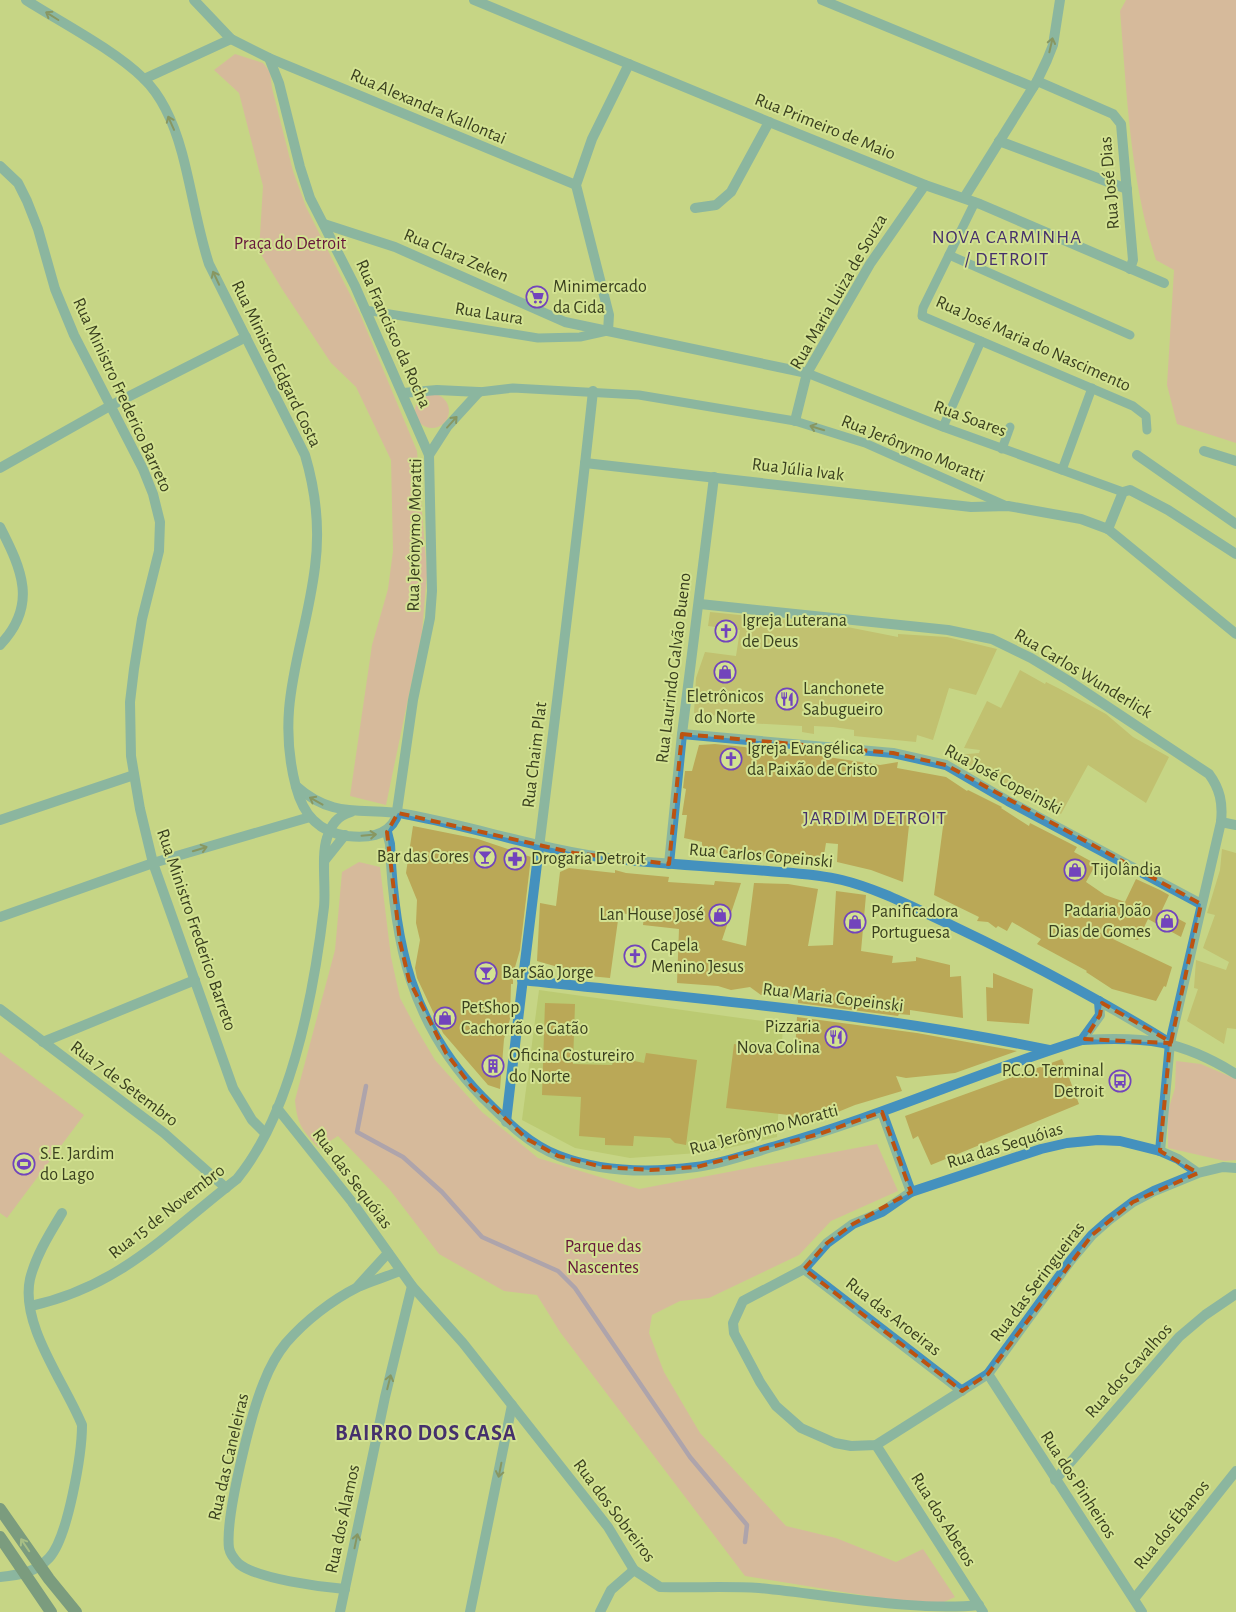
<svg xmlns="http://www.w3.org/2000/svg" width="1236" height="1612" font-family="'Alegreya Sans',sans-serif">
	<rect width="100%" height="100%" fill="#c6d585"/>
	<polygon fill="#bbca72" points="539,990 783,1024 777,1137 711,1152 630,1158 575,1148 522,1120"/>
	<g fill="#e99ab6">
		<path d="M1126,0H1236V443L1177,424L1167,385L1174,270L1156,260C1130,180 1127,95 1120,11Z"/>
		<polygon points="235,54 263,63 270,72 272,88 293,171 306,207 360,314 417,451 427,573 422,632 386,805 350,796 372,645 388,589 393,551 391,460 356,387 331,363 282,289 259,251 263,186 239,93 214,70"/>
		<circle cx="432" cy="411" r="17"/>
		<path d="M359,862L380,867L391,957L400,998L416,1028L435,1060L482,1112L538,1158L639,1189L877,1144L898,1191L831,1221L799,1255L709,1298L680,1301L652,1315L649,1333L664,1372L700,1433L786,1526L836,1538L896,1562L923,1549L955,1597L944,1602H905L745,1576L560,1332L537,1295L504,1291L439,1254L390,1190L338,1136L319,1148C303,1131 297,1125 295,1100L335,950L342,872Z"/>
		<polygon points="0,1052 84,1115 7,1218 0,1213"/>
		<polygon points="1176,1061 1201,1064 1236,1079 1236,1160 1225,1161 1168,1148 1168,1111 1175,1088"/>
	</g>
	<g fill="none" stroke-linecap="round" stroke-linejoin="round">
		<polyline stroke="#9069d9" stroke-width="4.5" points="366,1086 357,1132 403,1157 442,1192 482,1237 558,1271 575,1288 690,1457 747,1525 745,1542"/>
	</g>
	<g fill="#baa857">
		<polygon points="710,612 837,625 898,637 898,634 947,637 997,649 976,695 949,688 933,740 917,735 916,742 854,736 854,730 833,727 814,726 814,734 802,732 802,726 730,722 729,717 694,713 696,678 705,652 736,656 740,630 708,626"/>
		<polygon points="1020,670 1045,684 1046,682 1058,688 1106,714 1133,737 1169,757 1146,803 1088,765 1061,814 988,774 985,778 957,755 979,753 980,750 964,748 987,701 1001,708"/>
		<polygon points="715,744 745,747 765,755 766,749 797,756 799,751 815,753 828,757 880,765 898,762 897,768 946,777 967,791 968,790 1002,807 1001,808 1029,826 1030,823 1077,847 1074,852 1096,864 1086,882 1105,895 1125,902 1136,879 1160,890 1169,895 1162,910 1186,923 1181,937 1148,919 1138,940 1114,935 1113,939 1172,967 1166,987 1164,986 1156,1001 1112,989 1086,972 1087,971 1037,944 1041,939 1012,922 1007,931 998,926 996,928 988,922 977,921 979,917 934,895 944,819 910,816 903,882 871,870 837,862 838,844 826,843 823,861 782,858 768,859 768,856 751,854 750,856 739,857 702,850 702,842 684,838 687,815 682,815 686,789 683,788 685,771 692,771 699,745"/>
		<polygon points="413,826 478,839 531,857 520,950 513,974 513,984 511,984 510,1019 504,1039 500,1089 488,1085 443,1033 417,978 415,968 420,940 416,923 417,900 406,873"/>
		<polygon points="1222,849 1236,853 1236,1029 1227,1028 1224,1044 1187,1021 1198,989 1194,988 1196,960 1226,970 1229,962 1203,948 1215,915 1207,913 1220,870"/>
		<polygon points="569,868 615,873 615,870 626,873 669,877 668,882 714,885 715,881 741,883 722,940 746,946 754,883 788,884 818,889 808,946 833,945 836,891 866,895 861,951 893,956 892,963 916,961 916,957 950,965 950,977 961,976 963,1018 910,1010 910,1015 899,1014 898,1016 798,1003 798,999 784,995 761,995 750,987 731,990 718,986 677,983 679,929 643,925 644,916 619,913 610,978 589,976 537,961 540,903 556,906 560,872"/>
		<polygon points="993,973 1033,989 1029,1024 987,1021 986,987 993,988"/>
		<polygon points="545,1003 575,1004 573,1064 612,1065 615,1057 644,1063 646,1053 697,1060 686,1145 675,1143 670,1138 634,1136 633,1146 605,1145 605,1138 579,1136 581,1097 542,1095"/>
		<polygon points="797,1017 917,1033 1017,1051 955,1073 906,1078 896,1076 902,1091 855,1105 806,1125 788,1125 789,1115 726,1108 734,1044 795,1053"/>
		<polygon points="1062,1059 1079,1104 931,1165 918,1136 913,1139 905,1116"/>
	</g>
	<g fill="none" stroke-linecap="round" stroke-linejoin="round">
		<g stroke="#4491be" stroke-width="9">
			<polyline points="975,202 923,308 922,316 1133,406 1146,416 1147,430"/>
			<polyline points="949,255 1130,335"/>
			<polyline points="365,310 538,338 580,337 607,331"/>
			<polyline points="807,373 943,427 1123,492"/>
			<polyline points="479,392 513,388 639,395 795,421 865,443 1007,506"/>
			<polyline points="943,427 981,341"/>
			<polyline points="1002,449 1010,427"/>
			<polyline points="1062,470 1092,388"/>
		</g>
		<g stroke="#4491be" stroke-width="10">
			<path d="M26,0C62,23 113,49 143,78C163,97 175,127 182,153C192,190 197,227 209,264L305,455C316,492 320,529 315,567C305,648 274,704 296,787C303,814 318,832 347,836C366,838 387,837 396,818L413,700L430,618L432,591L429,455L447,427L479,392"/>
			<polyline points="194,0 231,39 269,58 576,185"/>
			<polyline points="474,0 769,122 925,185 980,204 1164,283"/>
			<polyline points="822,0 1033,87"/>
			<polyline points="269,58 279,83 300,167 310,198 355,286 429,455"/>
			<polyline points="144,79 231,39"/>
			<polyline points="1037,81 1113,114 1121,124 1133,260 1130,269"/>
			<polyline points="999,141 1127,189"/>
			<polyline points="0,166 18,183 27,201 38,229 55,289 74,335 143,469 153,494 160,522 159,551 142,619 134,669 130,702 131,756 140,809 153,863 233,1088 252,1120 265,1133"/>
			<polyline points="964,198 1037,81 1047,60 1053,45 1060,0"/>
			<polyline points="695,208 716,205 731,192 769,122"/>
			<polyline points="324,224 395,247 565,322 807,373"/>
			<polyline points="608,331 609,315 576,185 592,139 629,64"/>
			<polyline points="403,393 437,390 479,392"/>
			<polyline points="795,421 807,373 870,264 925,185"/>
			<polyline points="1204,451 1236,461"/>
			<polyline points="1137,455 1236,524"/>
			<polyline points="585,463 971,507 1008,506 1081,519 1108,529 1236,634"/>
			<polyline points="0,468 110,406 246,337"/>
			<path d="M0,527C22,570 38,605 0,645"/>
			<polyline points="1108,529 1123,492 1130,490 1168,510 1236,554"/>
			<path d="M700,604L948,630L992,639L1031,658L1069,681L1209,774C1220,789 1223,803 1221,822L1170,1043L1160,1151"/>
			<polyline points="682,734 893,753 946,765 1008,801 1201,904"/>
			<path d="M296,786C335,821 365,806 410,815C479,828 546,851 615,859C666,864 717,867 768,871C793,873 818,874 842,880C879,889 914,908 949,924C1025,960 1099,999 1170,1043"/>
			<polyline points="0,820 134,775"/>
			<polyline points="1221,822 1236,825"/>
			<path d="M387,832L390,844C394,943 411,1024 482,1097C505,1120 528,1144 559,1156C601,1172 651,1173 696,1167C722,1164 750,1153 776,1146C880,1117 978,1072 1082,1040L1100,1015L1099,1001"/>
			<polyline points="325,860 345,835"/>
			<polyline points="669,864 682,734 714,477"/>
			<polyline points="0,917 153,863 310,817"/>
			<path d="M522,980C699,999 875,1013 1049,1050"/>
			<polyline points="0,1009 164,1133 226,1188"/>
			<path d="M1082,1040C1145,1036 1181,1040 1236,1074"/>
			<polyline points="43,1042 195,980"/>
			<path d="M277,1108L352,1202L412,1286L463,1343L583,1495L608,1527L634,1570L660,1587C693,1588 727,1586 759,1588C824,1594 916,1612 979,1605"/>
			<polyline points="882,1112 911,1192"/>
			<path d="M506,1122C534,878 567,635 593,391"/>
			<polyline points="1198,1173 1178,1159 1160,1151 1120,1141 1098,1140 1067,1143 1041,1149 911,1192 882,1212 853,1224 827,1243 804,1269 743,1301 733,1323 734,1333 760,1382 776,1406 801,1428 835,1443 851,1446 876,1445 988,1374 1071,1260 1092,1235 1109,1220 1133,1202 1154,1191 1198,1173 1223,1167 1236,1168"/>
			<polyline points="804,1269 962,1391"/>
			<polyline points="358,1286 388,1253"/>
			<path d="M31,1306C121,1286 167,1233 237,1179C292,1112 314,992 324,907C326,887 321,855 327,838C331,825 337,816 351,812"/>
			<polyline points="988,1374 1142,1612"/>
			<polyline points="876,1445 983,1612"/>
			<polyline points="1055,1480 1179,1337 1205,1315 1236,1294"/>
			<path d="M0,1577C19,1575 35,1573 49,1558C68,1538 82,1453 82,1425C65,1383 20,1325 30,1279C36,1255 50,1233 62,1213"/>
			<path d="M345,1589C321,1587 258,1579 239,1564C235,1560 230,1553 229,1548C225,1517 251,1413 264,1382C269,1369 277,1354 286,1343C305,1321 332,1300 358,1287C371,1281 386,1277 400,1271"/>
			<polyline points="1134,1599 1236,1471"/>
			<polyline points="340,1612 385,1397 412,1286"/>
			<polyline points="470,1612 512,1405"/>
			<polyline points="600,1612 611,1590 634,1570"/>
		</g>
		<g stroke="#205776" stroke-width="12">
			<polyline points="0,1509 49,1579 76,1612"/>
			<polyline points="0,1537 51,1612"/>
		</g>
	</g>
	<defs><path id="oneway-shaft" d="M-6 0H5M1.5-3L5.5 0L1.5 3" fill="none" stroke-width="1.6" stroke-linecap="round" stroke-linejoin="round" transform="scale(1.25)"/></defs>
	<g stroke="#3c4c37">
		<use href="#oneway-shaft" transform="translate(52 16) rotate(-148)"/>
		<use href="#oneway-shaft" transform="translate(1051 45) rotate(-77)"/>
		<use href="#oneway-shaft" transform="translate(171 123) rotate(-114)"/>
		<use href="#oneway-shaft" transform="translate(216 278) rotate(-115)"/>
		<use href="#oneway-shaft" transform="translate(452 422) rotate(-48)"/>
		<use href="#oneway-shaft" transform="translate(817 428) rotate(-163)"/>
		<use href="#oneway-shaft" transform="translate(316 801) rotate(-151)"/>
		<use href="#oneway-shaft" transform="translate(369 835) rotate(-5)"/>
		<use href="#oneway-shaft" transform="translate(200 849) rotate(-17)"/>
		<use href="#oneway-shaft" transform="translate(389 1382) rotate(-76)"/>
		<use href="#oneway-shaft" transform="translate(500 1470) rotate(101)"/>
		<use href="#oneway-shaft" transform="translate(356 1541) rotate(-78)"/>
	</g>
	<use stroke="#82a385" href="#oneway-shaft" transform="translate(25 1545) rotate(-124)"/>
	<path d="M0 0H1236V1612H0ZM682,734L893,753L946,765L1201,904L1171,1042L1102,1003L1100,1015L1085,1039L1170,1043L1160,1151L1198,1173L1133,1202L1092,1235L988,1374L962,1391L804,1269L827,1243L853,1224L911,1192L882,1112L819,1134L697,1167L650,1170L603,1167L558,1156L527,1139L472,1087L446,1053L409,980L400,942L387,832L398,813L574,853L669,864Z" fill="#c6d585" fill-opacity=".55" fill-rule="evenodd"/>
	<path fill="none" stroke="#bc5311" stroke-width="4" stroke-dasharray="10 6" stroke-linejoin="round" d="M682,734L893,753L946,765L1201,904L1171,1042L1102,1003L1100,1015L1085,1039L1170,1043L1160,1151L1198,1173L1133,1202L1092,1235L988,1374L962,1391L804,1269L827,1243L853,1224L911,1192L882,1112L819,1134L697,1167L650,1170L603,1167L558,1156L527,1139L472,1087L446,1053L409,980L400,942L387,832L398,813L574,853L669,864Z"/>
	<defs>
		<g id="supermarket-ring" transform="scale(1.125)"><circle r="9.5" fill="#d3e292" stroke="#7244bc" stroke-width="1.5"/><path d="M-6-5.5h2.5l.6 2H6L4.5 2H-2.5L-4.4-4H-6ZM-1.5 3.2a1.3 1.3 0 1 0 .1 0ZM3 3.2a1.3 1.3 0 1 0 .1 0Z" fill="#7244bc"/></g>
		<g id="church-ring" transform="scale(1.125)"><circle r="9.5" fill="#d3e292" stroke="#7244bc" stroke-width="1.5"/><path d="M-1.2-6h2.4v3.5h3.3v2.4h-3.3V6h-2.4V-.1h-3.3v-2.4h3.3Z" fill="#7244bc"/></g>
		<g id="shop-ring" transform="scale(1.125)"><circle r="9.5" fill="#d3e292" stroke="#7244bc" stroke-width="1.5"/><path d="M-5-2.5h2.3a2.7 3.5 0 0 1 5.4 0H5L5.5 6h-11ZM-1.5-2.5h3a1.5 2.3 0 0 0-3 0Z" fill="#7244bc"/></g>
		<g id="restaurant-ring" transform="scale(1.125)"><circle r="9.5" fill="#d3e292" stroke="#7244bc" stroke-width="1.5"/><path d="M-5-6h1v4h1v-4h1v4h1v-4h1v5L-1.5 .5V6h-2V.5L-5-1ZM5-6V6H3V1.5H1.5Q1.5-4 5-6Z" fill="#7244bc"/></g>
		<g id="bar-ring" transform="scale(1.125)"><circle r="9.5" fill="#d3e292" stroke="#7244bc" stroke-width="1.5"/><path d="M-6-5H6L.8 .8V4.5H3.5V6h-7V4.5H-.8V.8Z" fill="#7244bc"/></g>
		<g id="pharmacy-ring" transform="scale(1.125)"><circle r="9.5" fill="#d3e292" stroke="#7244bc" stroke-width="1.5"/><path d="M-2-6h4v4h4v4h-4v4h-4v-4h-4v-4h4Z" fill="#7244bc"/></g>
		<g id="building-ring" transform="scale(1.125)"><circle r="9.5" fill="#d3e292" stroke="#7244bc" stroke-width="1.5"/><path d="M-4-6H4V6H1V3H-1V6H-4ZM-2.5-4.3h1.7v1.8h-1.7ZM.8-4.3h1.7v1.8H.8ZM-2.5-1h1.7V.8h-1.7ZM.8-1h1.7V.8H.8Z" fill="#7244bc"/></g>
		<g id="bus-ring" transform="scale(1.125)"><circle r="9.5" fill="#d3e292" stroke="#7244bc" stroke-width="1.5"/><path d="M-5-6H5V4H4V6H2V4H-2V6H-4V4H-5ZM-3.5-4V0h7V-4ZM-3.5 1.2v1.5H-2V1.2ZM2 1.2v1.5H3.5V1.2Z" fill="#7244bc"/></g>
		<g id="stadium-ring" transform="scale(1.125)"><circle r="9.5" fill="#d3e292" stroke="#7244bc" stroke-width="1.5"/><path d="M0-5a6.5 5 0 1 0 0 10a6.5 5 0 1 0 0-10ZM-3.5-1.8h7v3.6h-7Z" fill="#7244bc"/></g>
	</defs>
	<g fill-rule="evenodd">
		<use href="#supermarket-ring" x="537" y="297"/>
		<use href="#church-ring" x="726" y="631"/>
		<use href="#shop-ring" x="725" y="672"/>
		<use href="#restaurant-ring" x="787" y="699"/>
		<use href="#church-ring" x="731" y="759"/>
		<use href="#bar-ring" x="485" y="857"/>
		<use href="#pharmacy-ring" x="515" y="859"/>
		<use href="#shop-ring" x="1075" y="870"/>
		<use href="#shop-ring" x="720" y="915"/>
		<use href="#shop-ring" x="1167" y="921"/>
		<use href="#shop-ring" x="855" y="922"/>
		<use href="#church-ring" x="635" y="956"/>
		<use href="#bar-ring" x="486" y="973"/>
		<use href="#shop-ring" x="445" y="1018"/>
		<use href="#restaurant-ring" x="836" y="1037"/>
		<use href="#building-ring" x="493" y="1066"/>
		<use href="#bus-ring" x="1120" y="1081"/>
		<use href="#stadium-ring" x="24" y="1164"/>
	</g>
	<g text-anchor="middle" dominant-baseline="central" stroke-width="4" stroke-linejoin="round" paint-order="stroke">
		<g font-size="18" fill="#3a401f" stroke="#d3e292">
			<text transform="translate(428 107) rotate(23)">Rua Alexandra Kallontai</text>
			<text transform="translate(825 127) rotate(22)">Rua Primeiro de Maio</text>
			<text transform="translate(1110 183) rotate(-95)">Rua José Dias</text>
			<text transform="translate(456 256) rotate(23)">Rua Clara Zeken</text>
			<text transform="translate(839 292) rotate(-60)">Rua Maria Luiza de Souza</text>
			<text transform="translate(489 314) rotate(9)">Rua Laura</text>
			<text transform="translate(393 334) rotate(66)">Rua Francisco da Rocha</text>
			<text transform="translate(1033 344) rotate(24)">Rua José Maria do Nascimento</text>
			<text transform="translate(276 364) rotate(64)">Rua Ministro Edgard Costa</text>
			<text transform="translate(122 395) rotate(65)">Rua Ministro Frederico Barreto</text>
			<text transform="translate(970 419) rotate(20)">Rua Soares</text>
			<text transform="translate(913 449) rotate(22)">Rua Jerônymo Moratti</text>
			<text transform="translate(798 470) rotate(7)">Rua Júlia Ivak</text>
			<text transform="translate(415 535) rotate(-89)">Rua Jerônymo Moratti</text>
			<text transform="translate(674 668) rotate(-83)">Rua Laurindo Galvão Bueno</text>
			<text transform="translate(1083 674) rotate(31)">Rua Carlos Wunderlick</text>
			<text transform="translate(535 755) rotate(-83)">Rua Chaim Plat</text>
			<text transform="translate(1003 780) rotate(28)">Rua José Copeinski</text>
			<text transform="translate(761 856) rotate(5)">Rua Carlos Copeinski</text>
			<text transform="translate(196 930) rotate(71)">Rua Ministro Frederico Barreto</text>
			<text transform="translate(833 998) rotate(7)">Rua Maria Copeinski</text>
			<text transform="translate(124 1084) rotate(37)">Rua 7 de Setembro</text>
			<text transform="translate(764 1130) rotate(-15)">Rua Jerônymo Moratti</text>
			<text transform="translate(1005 1146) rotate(-17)">Rua das Sequóias</text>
			<text transform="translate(352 1179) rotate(53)">Rua das Sequóias</text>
			<text transform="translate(167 1212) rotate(-38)">Rua 15 de Novembro</text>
			<text transform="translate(1038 1282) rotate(-53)">Rua das Seringueiras</text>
			<text transform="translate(893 1317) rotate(38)">Rua das Aroeiras</text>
			<text transform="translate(1129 1371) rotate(-48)">Rua dos Cavalhos</text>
			<text transform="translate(229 1457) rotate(-77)">Rua das Caneleiras</text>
			<text transform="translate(1078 1485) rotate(57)">Rua dos Pinheiros</text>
			<text transform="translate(614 1511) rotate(53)">Rua dos Sobreiros</text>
			<text transform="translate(343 1519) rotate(-78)">Rua dos Álamos</text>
			<text transform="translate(943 1520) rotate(58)">Rua dos Abetos</text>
			<text transform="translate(1172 1525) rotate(-51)">Rua dos Ébanos</text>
		</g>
		<g font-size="18" fill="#66163b" stroke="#d3e292">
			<text x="290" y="244">Praça do Detroit</text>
			<text x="603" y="1247">Parque das<tspan x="603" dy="21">Nascentes</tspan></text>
		</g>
		<g font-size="18" fill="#3a401f" stroke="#d3e292" text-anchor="start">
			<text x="553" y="287">Minimercado<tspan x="553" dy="21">da Cida</tspan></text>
			<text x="742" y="621">Igreja Luterana<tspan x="742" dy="21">de Deus</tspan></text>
			<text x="803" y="689">Lanchonete<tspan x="803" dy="21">Sabugueiro</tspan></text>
			<text x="725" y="697" text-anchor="middle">Eletrônicos<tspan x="725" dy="21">do Norte</tspan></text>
			<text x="747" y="749">Igreja Evangélica<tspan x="747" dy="21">da Paixão de Cristo</tspan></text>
			<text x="469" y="857" text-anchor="end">Bar das Cores</text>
			<text x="531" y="859">Drogaria Detroit</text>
			<text x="1091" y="870">Tijolândia</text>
			<text x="1151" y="911" text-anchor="end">Padaria João<tspan x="1151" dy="21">Dias de Gomes</tspan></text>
			<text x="871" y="912">Panificadora<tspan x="871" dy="21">Portuguesa</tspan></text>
			<text x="704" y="915" text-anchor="end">Lan House José</text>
			<text x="651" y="946">Capela<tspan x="651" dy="21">Menino Jesus</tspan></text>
			<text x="502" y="973">Bar São Jorge</text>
			<text x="461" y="1008">PetShop<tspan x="461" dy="21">Cachorrão e Gatão</tspan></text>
			<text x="820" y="1027" text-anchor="end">Pizzaria<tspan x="820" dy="21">Nova Colina</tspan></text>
			<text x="509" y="1056">Oficina Costureiro<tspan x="509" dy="21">do Norte</tspan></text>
			<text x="1104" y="1071" text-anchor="end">P.C.O. Terminal<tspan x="1104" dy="21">Detroit</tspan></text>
			<text x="40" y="1154">S.E. Jardim<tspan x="40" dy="21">do Lago</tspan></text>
		</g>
		<g font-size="19" letter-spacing="1" fill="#45306c" stroke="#d3e292">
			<text x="1007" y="237">NOVA CARMINHA<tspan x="1007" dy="22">/ DETROIT</tspan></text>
			<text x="875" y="818">JARDIM DETROIT</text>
		</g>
		<g font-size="22" font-weight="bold" letter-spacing="1" fill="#45306c" stroke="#d3e292">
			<text x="426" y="1433">BAIRRO DOS CASA</text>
		</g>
	</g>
</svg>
